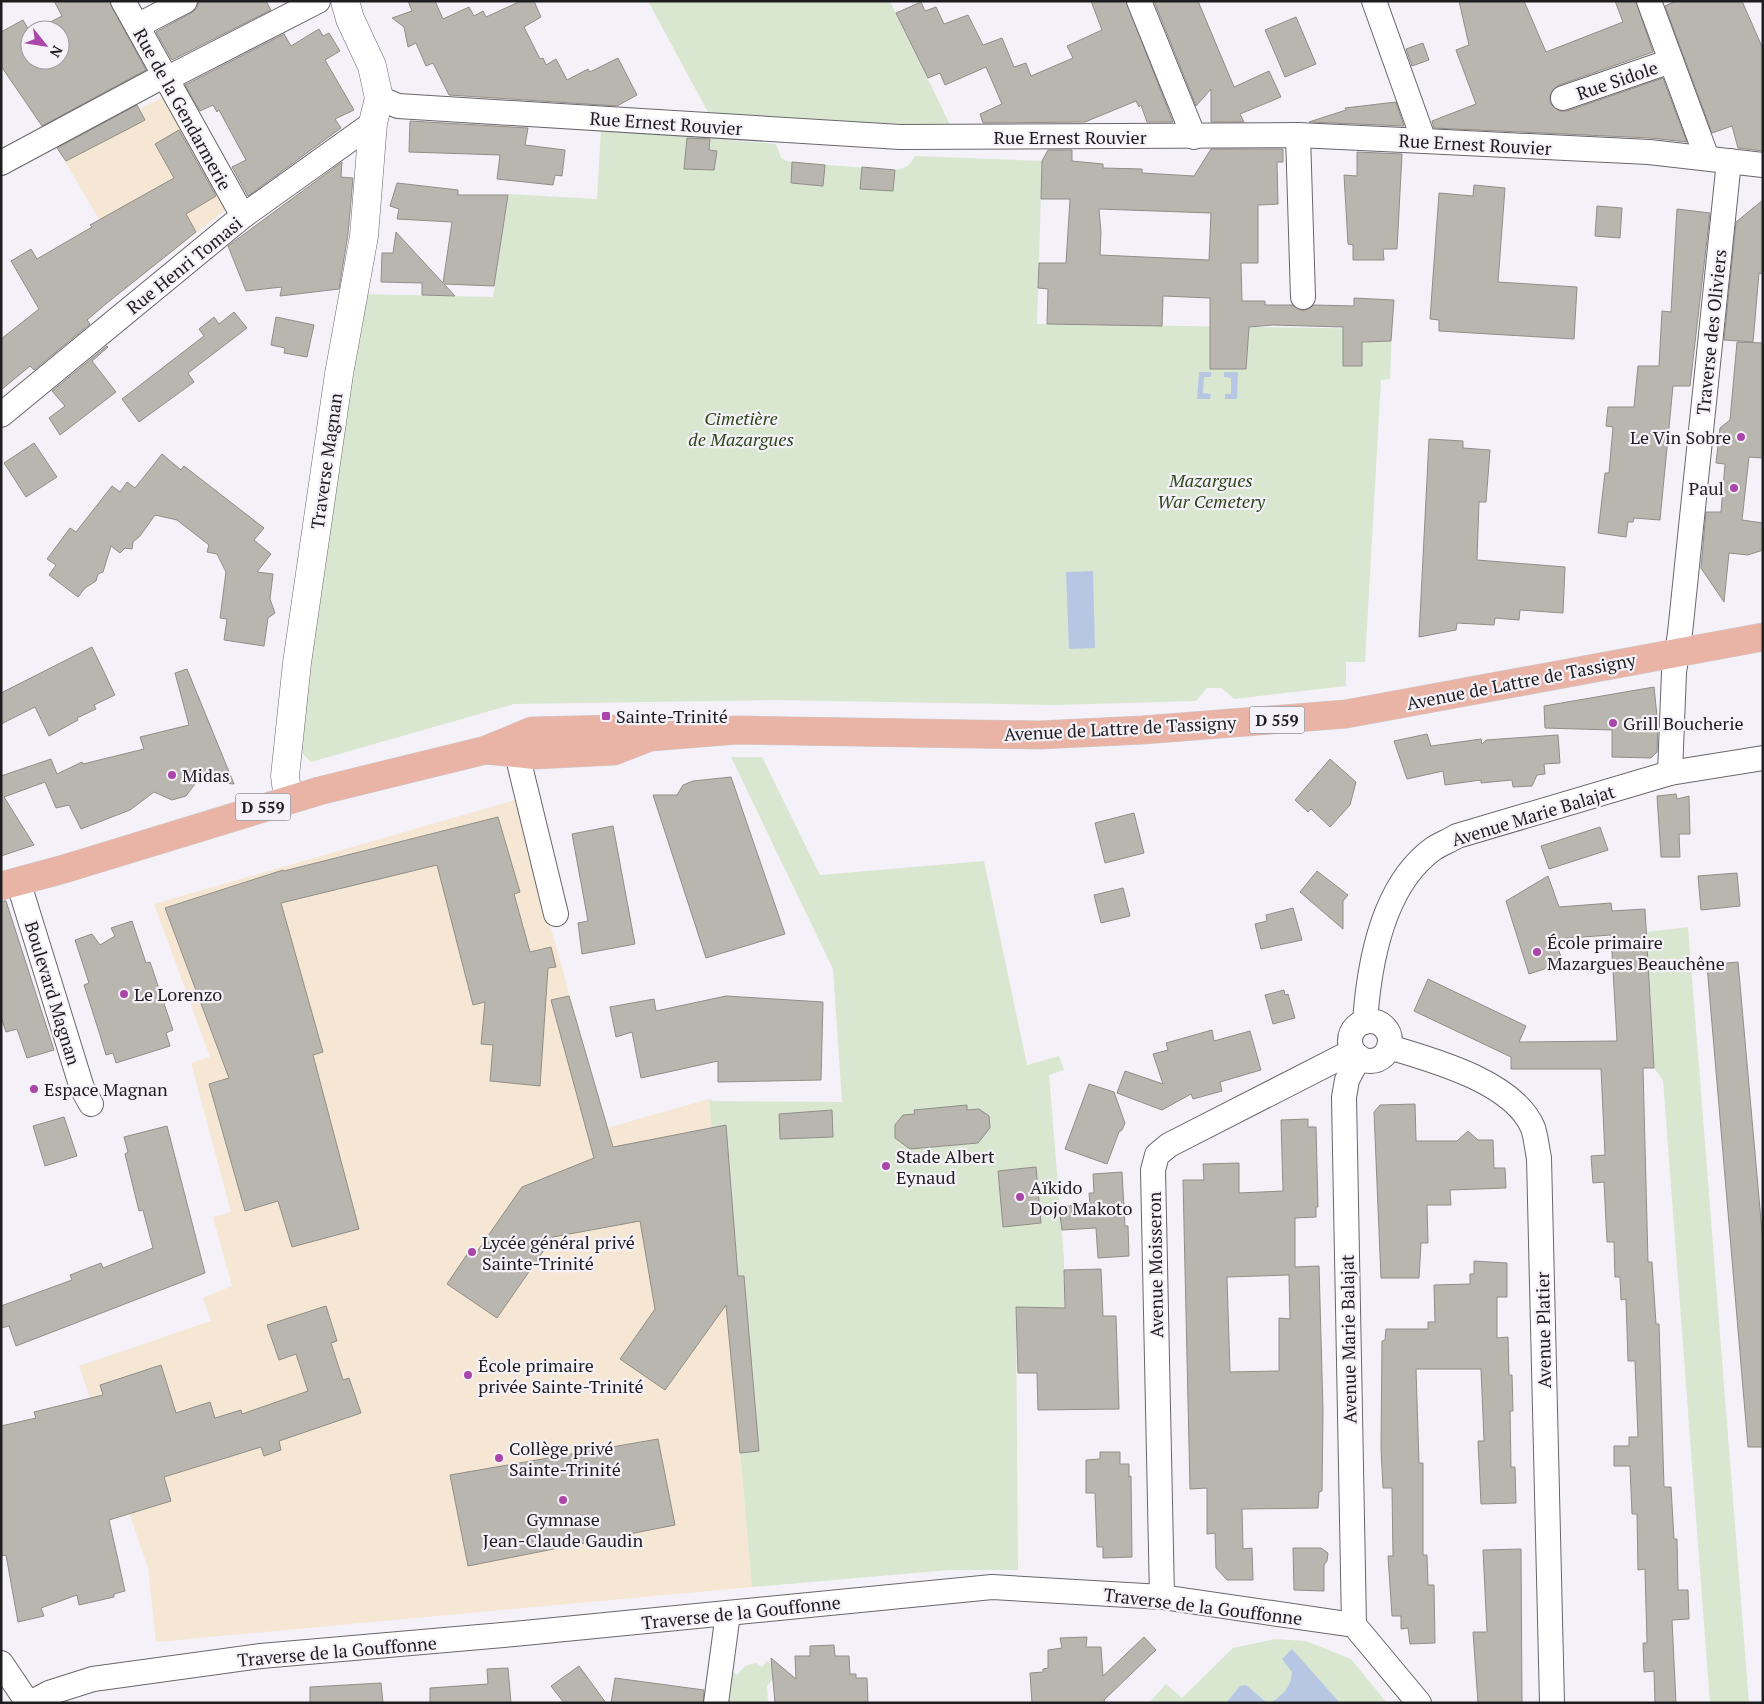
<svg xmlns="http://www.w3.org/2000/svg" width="1764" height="1704" font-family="'PT Serif',serif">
	<rect width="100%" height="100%" fill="#f4f1f8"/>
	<g fill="#f5e7d3">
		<polygon points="163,97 228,208 135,281 59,151"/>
		<polygon points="515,800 607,1128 709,1099 752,1587 156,1642 148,1568 79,1366 211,1321 203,1298 232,1286 213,1217 231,1212 191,1063 210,1057 154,904"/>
	</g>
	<g fill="#d9e7d0">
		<polygon points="648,1 890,1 953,131 709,114"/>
		<path d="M601,129L776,144L781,158L790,162L894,170C905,169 910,166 915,156L1042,161L1037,324L1392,329L1390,379L1381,380L1365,662H1346V686L1234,699L1222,688H1207L1196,701L1054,705L773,700L514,704L311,762L298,749L363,294L493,297L508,194L597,199Z"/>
		<polygon points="731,757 762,757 820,875 984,861 1027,1065 1059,1056 1064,1070 1049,1075 1064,1259 1064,1308 1016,1307 1018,1570 949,1570 752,1587 709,1099 713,1101 842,1102 833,969"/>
		<polygon points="1688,927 1749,1703 1710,1703 1663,1080 1654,1068 1647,932"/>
		<polygon points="1275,1639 1306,1641 1351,1659 1387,1703 1149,1703 1166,1684 1182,1698 1233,1648"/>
		<polygon points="767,1661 780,1670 767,1686 768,1703 728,1703 732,1671 737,1675 745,1666 756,1663 762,1667"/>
	</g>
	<g fill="#b7c7e3">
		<polygon points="1199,372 1211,372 1211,377 1204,377 1203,393 1211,394 1210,399 1197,399"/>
		<polygon points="1224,372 1238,372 1237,399 1225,399 1225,394 1231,394 1231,378 1224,377"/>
		<polygon points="1093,571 1095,648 1069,649 1066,572"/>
		<path d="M1292,1649L1340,1703H1271C1283,1694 1291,1688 1292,1672L1282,1659Z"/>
		<polygon points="1246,1685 1267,1703 1226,1703 1240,1686"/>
	</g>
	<g fill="#b9b6b0" stroke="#918e88" fill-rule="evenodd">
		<polygon points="54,1 109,1 146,70 42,126 1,66 1,32 23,20 30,32 30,60 60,60 60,30 35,30 62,16"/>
		<polygon points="199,1 266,1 271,10 172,60 156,32 191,13 197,8"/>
		<polygon points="408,1 435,1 443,19 469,7 474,16 483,11 486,17 521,1 534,1 541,17 524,27 540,59 543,58 546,65 556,59 567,80 588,69 590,72 618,58 637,95 617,106 449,95 433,63 426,66 416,43 408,47 404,27 392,18 412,11"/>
		<polygon points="1091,1 1126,1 1173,122 1147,122 1141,105 1139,107 1136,101 1085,122 983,123 980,114 1002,104 986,67 945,85 940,73 928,78 896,13 921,2 925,11 936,7 944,24 968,15 983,45 1002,38 1014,67 1026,63 1031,76 1073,58 1067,46 1102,30"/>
		<polygon points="1154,1 1198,1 1234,87 1269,71 1281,97 1240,114 1244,122 1211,122 1211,89 1196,106"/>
		<polygon points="1459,1 1524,1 1546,52 1623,22 1615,1 1636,1 1653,52 1559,85 1550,95 1550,103 1560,111 1567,111 1663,78 1687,142 1650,138 1434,128 1432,121 1476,104 1456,50 1469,45"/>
		<polygon points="1676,1 1742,1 1763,49 1763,151 1738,148 1732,126 1712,133 1665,6"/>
		<polygon points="1296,17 1316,64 1285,77 1265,30"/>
		<polygon points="319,29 323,36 329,33 340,51 325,60 354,110 335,119 341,128 248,196 232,167 246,160 219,110 217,112 213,105 200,111 185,85 284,34 291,46"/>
		<polygon points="1423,43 1429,60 1412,66 1406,49"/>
		<polygon points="1396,102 1404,126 1309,122 1346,110 1345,108"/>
		<polygon points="137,105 145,120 130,128 66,161 57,148"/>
		<polygon points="410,121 528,128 525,145 565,150 562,176 555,175 553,185 497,179 500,155 409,152"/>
		<polygon points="179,130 216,196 186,214 196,232 107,303 87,320 90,324 34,370 30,366 1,390 1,339 39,309 11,261 31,249 37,259 92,227 90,225 174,178 155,144"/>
		<polygon points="687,138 710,139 709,150 717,151 714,170 684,169"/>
		<path d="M1211,149H1283V162H1277L1278,204L1258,205V263H1241L1242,301H1265V305H1292L1303,311L1314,305L1354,306V298L1394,300L1391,341L1362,342V366H1343V327L1273,325L1249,327L1246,369H1210V298L1163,296L1162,326L1047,324L1048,289L1038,288L1039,263H1066L1070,199H1041L1042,161L1048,150H1072V161L1103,164V168L1142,169V173L1194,176ZM1099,209L1211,213L1209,260L1100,255L1101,232Z"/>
		<polygon points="1357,152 1402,154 1397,249 1383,249 1384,260 1353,260 1353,245 1348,244 1344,175 1357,176"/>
		<polygon points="342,162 341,177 353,178 348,234 339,289 280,296 282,287 246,291 228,246"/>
		<polygon points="792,162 825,165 823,186 791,183"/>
		<polygon points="862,167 895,170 893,191 860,189"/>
		<polygon points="397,183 458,190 458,195 508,195 494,286 444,284 455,296 422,295 422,283 381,282 382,253 393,253 396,232 443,283 452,222 397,219 399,209 390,206"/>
		<polygon points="1474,185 1505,188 1498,282 1577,287 1574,339 1439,331 1439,320 1430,319 1439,193 1473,196"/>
		<polygon points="1763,200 1763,274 1759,273 1753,342 1724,340 1736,222"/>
		<polygon points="1597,206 1622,208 1620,238 1595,236"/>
		<polygon points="1677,209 1710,213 1690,386 1673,386 1660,520 1634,518 1633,522 1628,522 1626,537 1598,533 1605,473 1609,473 1613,427 1606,426 1608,407 1634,407 1638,366 1659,366 1662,311 1671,312"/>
		<polygon points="234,312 247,328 188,373 194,382 139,422 122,399 204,336 199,329 214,317 219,324"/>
		<polygon points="276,317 314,325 307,357 284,353 285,348 271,345"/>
		<polygon points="1737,342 1763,343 1763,458 1749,457 1742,520 1763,523 1763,550 1748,555 1729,553 1724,602 1701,568 1706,512 1721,512 1725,464 1716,463 1720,428 1730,420"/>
		<polygon points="107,346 108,347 92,361 116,392 60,435 49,418 65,406 52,391"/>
		<polygon points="1429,439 1463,441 1463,448 1490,450 1486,502 1479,502 1477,560 1565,567 1563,613 1520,610 1519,620 1495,618 1494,625 1457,623 1456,630 1419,637"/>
		<polygon points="34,443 57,477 26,497 4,463"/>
		<polygon points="162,454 181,470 184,466 264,528 254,540 271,554 257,572 273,574 270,599 275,613 268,618 264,646 224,640 227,619 220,618 226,572 217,554 207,552 209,545 177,520 155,515 140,536 133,542 132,549 125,548 120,553 111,546 103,572 98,574 96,581 85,588 78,597 49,575 56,565 47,559 70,528 76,532 112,486 120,492 127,482 135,488"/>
		<polygon points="92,647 115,695 94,705 96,709 77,718 78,720 49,736 35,707 1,724 1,693"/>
		<polygon points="187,669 234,784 198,780 186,796 172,800 154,792 130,810 81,829 69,805 56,808 45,782 4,797 34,845 1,856 1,776 51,759 57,774 82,762 83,764 144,749 140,737 189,725 175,673"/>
		<polygon points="1654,687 1658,726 1657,752 1651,758 1612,757 1612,730 1545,728 1544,706"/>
		<polygon points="1427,734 1431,746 1481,739 1482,744 1486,740 1558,735 1560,763 1544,764 1545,774 1537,775 1532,786 1513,787 1512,780 1481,783 1481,780 1445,785 1443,771 1407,779 1394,741"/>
		<polygon points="1330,759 1356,782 1350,805 1330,827 1311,809 1308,812 1295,800"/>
		<polygon points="731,777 785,934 706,958 653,795 677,795 683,785 693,781"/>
		<polygon points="1676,794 1677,799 1689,796 1690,834 1679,834 1680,857 1661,857 1657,796"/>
		<polygon points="1134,813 1144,853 1105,863 1095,823"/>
		<polygon points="498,817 520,892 514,894 530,952 551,947 556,967 548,968 540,1086 490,1081 493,1045 481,1044 485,1002 473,1005 437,865 281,903 323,1052 313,1055 359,1229 292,1247 278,1201 245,1211 209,1084 229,1078 165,908 283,870 284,871"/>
		<polygon points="613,826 635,944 582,954 578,923 588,921 572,834"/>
		<polygon points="1600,827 1608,850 1549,869 1541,846"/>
		<polygon points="1317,871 1348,895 1343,901 1343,929 1300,892"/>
		<polygon points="1737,873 1740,906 1701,910 1698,876"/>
		<polygon points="1548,876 1559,907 1611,903 1612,911 1645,909 1654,1068 1643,1068 1648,1262 1652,1262 1656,1324 1659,1324 1664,1487 1671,1487 1674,1539 1677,1539 1678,1590 1688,1590 1689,1619 1672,1620 1676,1703 1655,1703 1654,1671 1644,1672 1643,1643 1647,1643 1645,1569 1638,1570 1637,1514 1632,1514 1630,1466 1614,1466 1614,1446 1629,1446 1629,1437 1638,1437 1635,1361 1628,1361 1626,1299 1621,1300 1620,1277 1615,1277 1614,1242 1607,1242 1604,1182 1593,1183 1591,1156 1605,1155 1601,1069 1511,1069 1511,1057 1414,1011 1428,979 1526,1026 1519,1042 1617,1041 1611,935 1555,939 1563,963 1529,974 1506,901"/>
		<polygon points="1123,888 1130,916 1101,923 1094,895"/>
		<polygon points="1,901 6,901 54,1050 27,1058 17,1029 6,1032 1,1017"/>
		<polygon points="1293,908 1302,940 1261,949 1255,924 1267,921 1266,915"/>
		<polygon points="132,921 146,963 150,962 173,1030 166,1033 170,1046 116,1063 113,1053 106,1055 100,1035 84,985 89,983 75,940 92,934 100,945 115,936 111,928"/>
		<polygon points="1738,962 1763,1243 1763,1447 1748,1447 1707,965"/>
		<polygon points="1284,990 1285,995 1288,994 1295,1018 1273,1024 1265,995"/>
		<polygon points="569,996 613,1147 726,1125 738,1276 744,1276 759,1451 740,1453 726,1305 665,1390 620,1359 655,1309 640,1221 553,1237 497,1318 447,1284 468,1253 474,1256 522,1187 594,1158 551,1000"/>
		<polygon points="726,996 823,1002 821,1080 718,1082 718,1061 641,1078 632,1032 616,1037 610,1007 654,999 656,1011"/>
		<polygon points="1212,1030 1214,1041 1250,1031 1261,1070 1220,1082 1222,1091 1193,1099 1191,1094 1162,1110 1117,1093 1125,1071 1163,1084 1153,1054 1168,1050 1166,1043"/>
		<polygon points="1089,1084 1114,1092 1125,1123 1122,1130 1119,1132 1107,1164 1065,1149"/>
		<polygon points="1415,1104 1416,1141 1457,1141 1468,1131 1478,1140 1493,1140 1494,1168 1505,1168 1506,1188 1450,1190 1451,1205 1427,1205 1428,1243 1421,1243 1419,1278 1381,1278 1374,1112 1380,1105"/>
		<polygon points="967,1105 967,1110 979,1109 989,1116 990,1128 978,1143 910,1149 895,1138 895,1125 903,1115 915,1114 914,1110"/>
		<polygon points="832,1110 833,1137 780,1139 779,1114"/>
		<polygon points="64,1117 77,1156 45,1166 33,1126"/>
		<path d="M1308,1119V1127H1316L1318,1207H1316V1217L1295,1218V1267L1319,1266L1323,1411L1322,1491L1319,1492L1318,1508L1242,1509L1243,1549L1252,1548L1253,1580H1227L1216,1568L1215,1533L1207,1534V1488L1190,1489L1183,1180H1204L1203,1164L1239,1163V1193L1283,1191L1281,1120ZM1289,1275L1290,1319L1279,1318V1371L1230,1372L1227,1277Z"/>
		<polygon points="167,1126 205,1273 16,1346 9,1326 1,1328 1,1306 72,1280 70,1275 101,1263 103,1268 153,1248 143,1210 139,1211 125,1154 128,1152 124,1137"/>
		<polygon points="1036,1167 1041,1223 1003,1227 998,1171"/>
		<polygon points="1122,1172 1125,1226 1128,1226 1129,1256 1098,1258 1096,1228 1062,1230 1059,1207 1090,1204 1089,1193 1094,1193 1093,1174"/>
		<polygon points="1474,1261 1507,1263 1507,1297 1497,1297 1497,1338 1508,1337 1509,1375 1512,1375 1513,1411 1510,1411 1511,1467 1515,1467 1516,1503 1481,1504 1478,1441 1484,1441 1481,1369 1416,1369 1419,1463 1423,1463 1423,1555 1427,1555 1428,1585 1434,1585 1435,1643 1410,1644 1408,1628 1401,1629 1401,1616 1392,1616 1388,1556 1393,1556 1392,1488 1383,1488 1381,1449 1382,1341 1385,1340 1386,1329 1428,1329 1428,1322 1435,1322 1434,1285 1470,1284 1470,1274 1474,1274"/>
		<polygon points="1101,1269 1103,1316 1116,1316 1119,1409 1038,1410 1037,1373 1018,1373 1016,1307 1065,1308 1064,1270"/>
		<polygon points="326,1306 337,1341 331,1343 343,1380 349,1378 361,1413 279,1441 281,1450 264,1456 261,1447 164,1477 171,1501 109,1520 125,1591 114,1594 114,1597 79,1605 77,1595 41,1608 44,1616 18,1622 6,1555 1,1556 1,1426 36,1418 34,1412 103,1395 100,1385 161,1365 176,1413 210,1402 215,1418 241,1410 242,1414 308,1391 296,1354 279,1360 267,1325"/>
		<polygon points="658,1439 675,1525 468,1566 450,1475"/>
		<polygon points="1100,1452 1120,1452 1120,1464 1129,1464 1129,1477 1131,1476 1132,1557 1103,1558 1103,1547 1097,1547 1095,1493 1086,1493 1086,1460 1100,1459"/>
		<polygon points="1293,1548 1321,1548 1328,1553 1327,1561 1324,1565 1324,1591 1294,1590"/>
		<polygon points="1521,1549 1522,1703 1478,1703 1473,1632 1487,1632 1483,1550"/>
		<polygon points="1087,1637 1086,1647 1101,1647 1103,1676 1144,1637 1156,1650 1104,1700 1105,1703 1032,1703 1030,1673 1043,1672 1043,1669 1048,1668 1048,1650 1062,1648 1060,1638"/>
		<polygon points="834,1645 835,1656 849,1656 850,1674 856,1674 856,1678 867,1678 868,1703 775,1703 771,1658 796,1679 795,1656 810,1656 810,1646"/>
		<polygon points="579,1666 606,1703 564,1703 551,1686"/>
		<polygon points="508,1668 511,1703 430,1703 430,1688 488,1684 487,1669"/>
		<polygon points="615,1678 704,1690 703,1703 611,1703"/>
		<polygon points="381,1683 383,1703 310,1703 310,1687"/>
	</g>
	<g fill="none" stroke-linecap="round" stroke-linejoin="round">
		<g stroke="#69666b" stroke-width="26">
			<g id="street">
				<polyline points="123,1 243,216"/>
				<polyline points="1139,1 1194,137"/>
				<polyline points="1374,1 1424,141"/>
				<polyline points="1649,1 1707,158"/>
				<polyline points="137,26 185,1"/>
				<polyline points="166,79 318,1"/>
				<polyline points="379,98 398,106 900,137 1298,135 1424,141 1649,152 1763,165"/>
				<polyline points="1563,98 1671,61"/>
				<polyline points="1298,135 1303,297"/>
				<polyline points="1,163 165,75"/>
				<polyline points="1,415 243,216 373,123"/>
				<polyline points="517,754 556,914"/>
				<polyline points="1670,773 1674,672 1680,633 1729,161"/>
				<polyline points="18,881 82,1088 91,1104"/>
				<circle cx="1370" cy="1041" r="20"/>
				<path d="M1365,1022C1369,964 1382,886 1433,849C1440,844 1449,841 1457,836L1670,773L1763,758"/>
				<path d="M1389,1047C1433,1060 1514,1082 1533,1128C1536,1137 1537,1149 1539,1158L1552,1703"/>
				<polyline points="1162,1597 1153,1170 1157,1155 1169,1145 1353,1051"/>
				<polyline points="1354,1625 1344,1097 1347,1080 1359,1057"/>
				<polyline points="1,1663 28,1703"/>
				<polyline points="30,1703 49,1693 93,1679 261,1656 514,1634 992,1587 1162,1597 1354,1625 1419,1703"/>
				<polyline points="716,1703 728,1613"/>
			</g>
		</g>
		<g stroke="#69666b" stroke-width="29">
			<polyline id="secondary" points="288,799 285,776 297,663 339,374 364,236 373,123 379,98 372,66 350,19 345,1"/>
		</g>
		<g stroke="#cecdce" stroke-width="29">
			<g id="primary">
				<polyline points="486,750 534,755 614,751 650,737 737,730 1039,735 1143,730 1346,714 1763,637"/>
				<polyline points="1,886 64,869 319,791 486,750 532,731 619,729 650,737"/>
			</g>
		</g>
		<use href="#street" stroke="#fff" stroke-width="24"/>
		<use href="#secondary" stroke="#fff" stroke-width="28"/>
		<use href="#primary" stroke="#e9b3a6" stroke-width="28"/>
	</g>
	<g fill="#aa45a9" stroke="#f4f1f8" stroke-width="2">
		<circle cx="1741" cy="437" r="5"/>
		<circle cx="1734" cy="488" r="5"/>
		<rect x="601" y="711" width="10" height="10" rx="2.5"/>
		<circle cx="1613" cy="723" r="5"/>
		<circle cx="172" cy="775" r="5"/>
		<circle cx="1537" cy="952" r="5"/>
		<circle cx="124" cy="994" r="5"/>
		<circle cx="34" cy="1089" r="5"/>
		<circle cx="886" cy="1166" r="5"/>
		<circle cx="1020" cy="1197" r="5"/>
		<circle cx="472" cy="1252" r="5"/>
		<circle cx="468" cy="1375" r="5"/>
		<circle cx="499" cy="1458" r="5"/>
		<circle cx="563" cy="1500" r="5"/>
	</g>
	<g text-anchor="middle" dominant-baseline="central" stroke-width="4.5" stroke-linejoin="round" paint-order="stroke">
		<g fill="#f4f1f8" stroke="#5e5d60" stroke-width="1">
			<rect x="1249.5" y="706.5" width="55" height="27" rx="4"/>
			<rect x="235.5" y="793.5" width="55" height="27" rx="4"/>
		</g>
		<g font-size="16" font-weight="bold" fill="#1e1d1f">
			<text x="1277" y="720">D 559</text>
			<text x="263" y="807">D 559</text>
		</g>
		<g font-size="18" fill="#1e1d1f" stroke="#f4f1f8">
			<text transform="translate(1617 80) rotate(-19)">Rue Sidole</text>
			<text transform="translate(183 109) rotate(61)">Rue de la Gendarmerie</text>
			<text transform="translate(666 123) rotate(4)">Rue Ernest Rouvier</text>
			<text x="1070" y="137">Rue Ernest Rouvier</text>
			<text transform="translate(1475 144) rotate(3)">Rue Ernest Rouvier</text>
			<text transform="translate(184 265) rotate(-39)">Rue Henri Tomasi</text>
			<text transform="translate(1711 332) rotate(-84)">Traverse des Oliviers</text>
			<text transform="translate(326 461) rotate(-82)">Traverse Magnan</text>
			<text transform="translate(1521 681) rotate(-11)">Avenue de Lattre de Tassigny</text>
			<text transform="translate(1120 728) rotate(-3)">Avenue de Lattre de Tassigny</text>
			<text transform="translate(1533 815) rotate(-17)">Avenue Marie Balajat</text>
			<text transform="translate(53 993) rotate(73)">Boulevard Magnan</text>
			<text transform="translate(1155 1265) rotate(-91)">Avenue Moisseron</text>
			<text transform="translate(1543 1330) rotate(-91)">Avenue Platier</text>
			<text transform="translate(1348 1339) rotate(-91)">Avenue Marie Balajat</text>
			<text transform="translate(1203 1606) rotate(7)">Traverse de la Gouffonne</text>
			<text transform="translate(741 1612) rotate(-6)">Traverse de la Gouffonne</text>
			<text transform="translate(337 1651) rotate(-5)">Traverse de la Gouffonne</text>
		</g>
		<g font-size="18" font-style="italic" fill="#2f461b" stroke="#f4f1f8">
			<text x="741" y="418">Cimetière<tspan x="741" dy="21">de Mazargues</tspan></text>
			<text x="1211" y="480">Mazargues<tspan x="1211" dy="21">War Cemetery</tspan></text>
		</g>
		<g font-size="18" fill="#1e1d1f" stroke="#f4f1f8" text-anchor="start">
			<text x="1731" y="437" text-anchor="end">Le Vin Sobre</text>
			<text x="1724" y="488" text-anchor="end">Paul</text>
			<text x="616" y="716">Sainte-Trinité</text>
			<text x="1623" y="723">Grill Boucherie</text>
			<text x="182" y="775">Midas</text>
			<text x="1547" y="942">École primaire<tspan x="1547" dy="21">Mazargues Beauchêne</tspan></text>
			<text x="134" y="994">Le Lorenzo</text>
			<text x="44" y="1089">Espace Magnan</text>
			<text x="896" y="1156">Stade Albert<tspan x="896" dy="21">Eynaud</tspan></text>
			<text x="1030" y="1187">Aïkido<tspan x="1030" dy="21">Dojo Makoto</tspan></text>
			<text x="482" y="1242">Lycée général privé<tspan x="482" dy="21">Sainte-Trinité</tspan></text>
			<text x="478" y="1365">École primaire<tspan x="478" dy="21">privée Sainte-Trinité</tspan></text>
			<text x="509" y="1448">Collège privé<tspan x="509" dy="21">Sainte-Trinité</tspan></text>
			<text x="563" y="1519" text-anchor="middle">Gymnase<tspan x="563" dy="21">Jean-Claude Gaudin</tspan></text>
		</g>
	</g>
	<rect width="1764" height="1704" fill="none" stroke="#1e1d1f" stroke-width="5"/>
	<g transform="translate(45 45) rotate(120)"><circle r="24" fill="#f4f1f8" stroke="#9e9ca1"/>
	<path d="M0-4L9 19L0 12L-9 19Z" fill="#aa45a9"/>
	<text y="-8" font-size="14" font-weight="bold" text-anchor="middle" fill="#1e1d1f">N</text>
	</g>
</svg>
